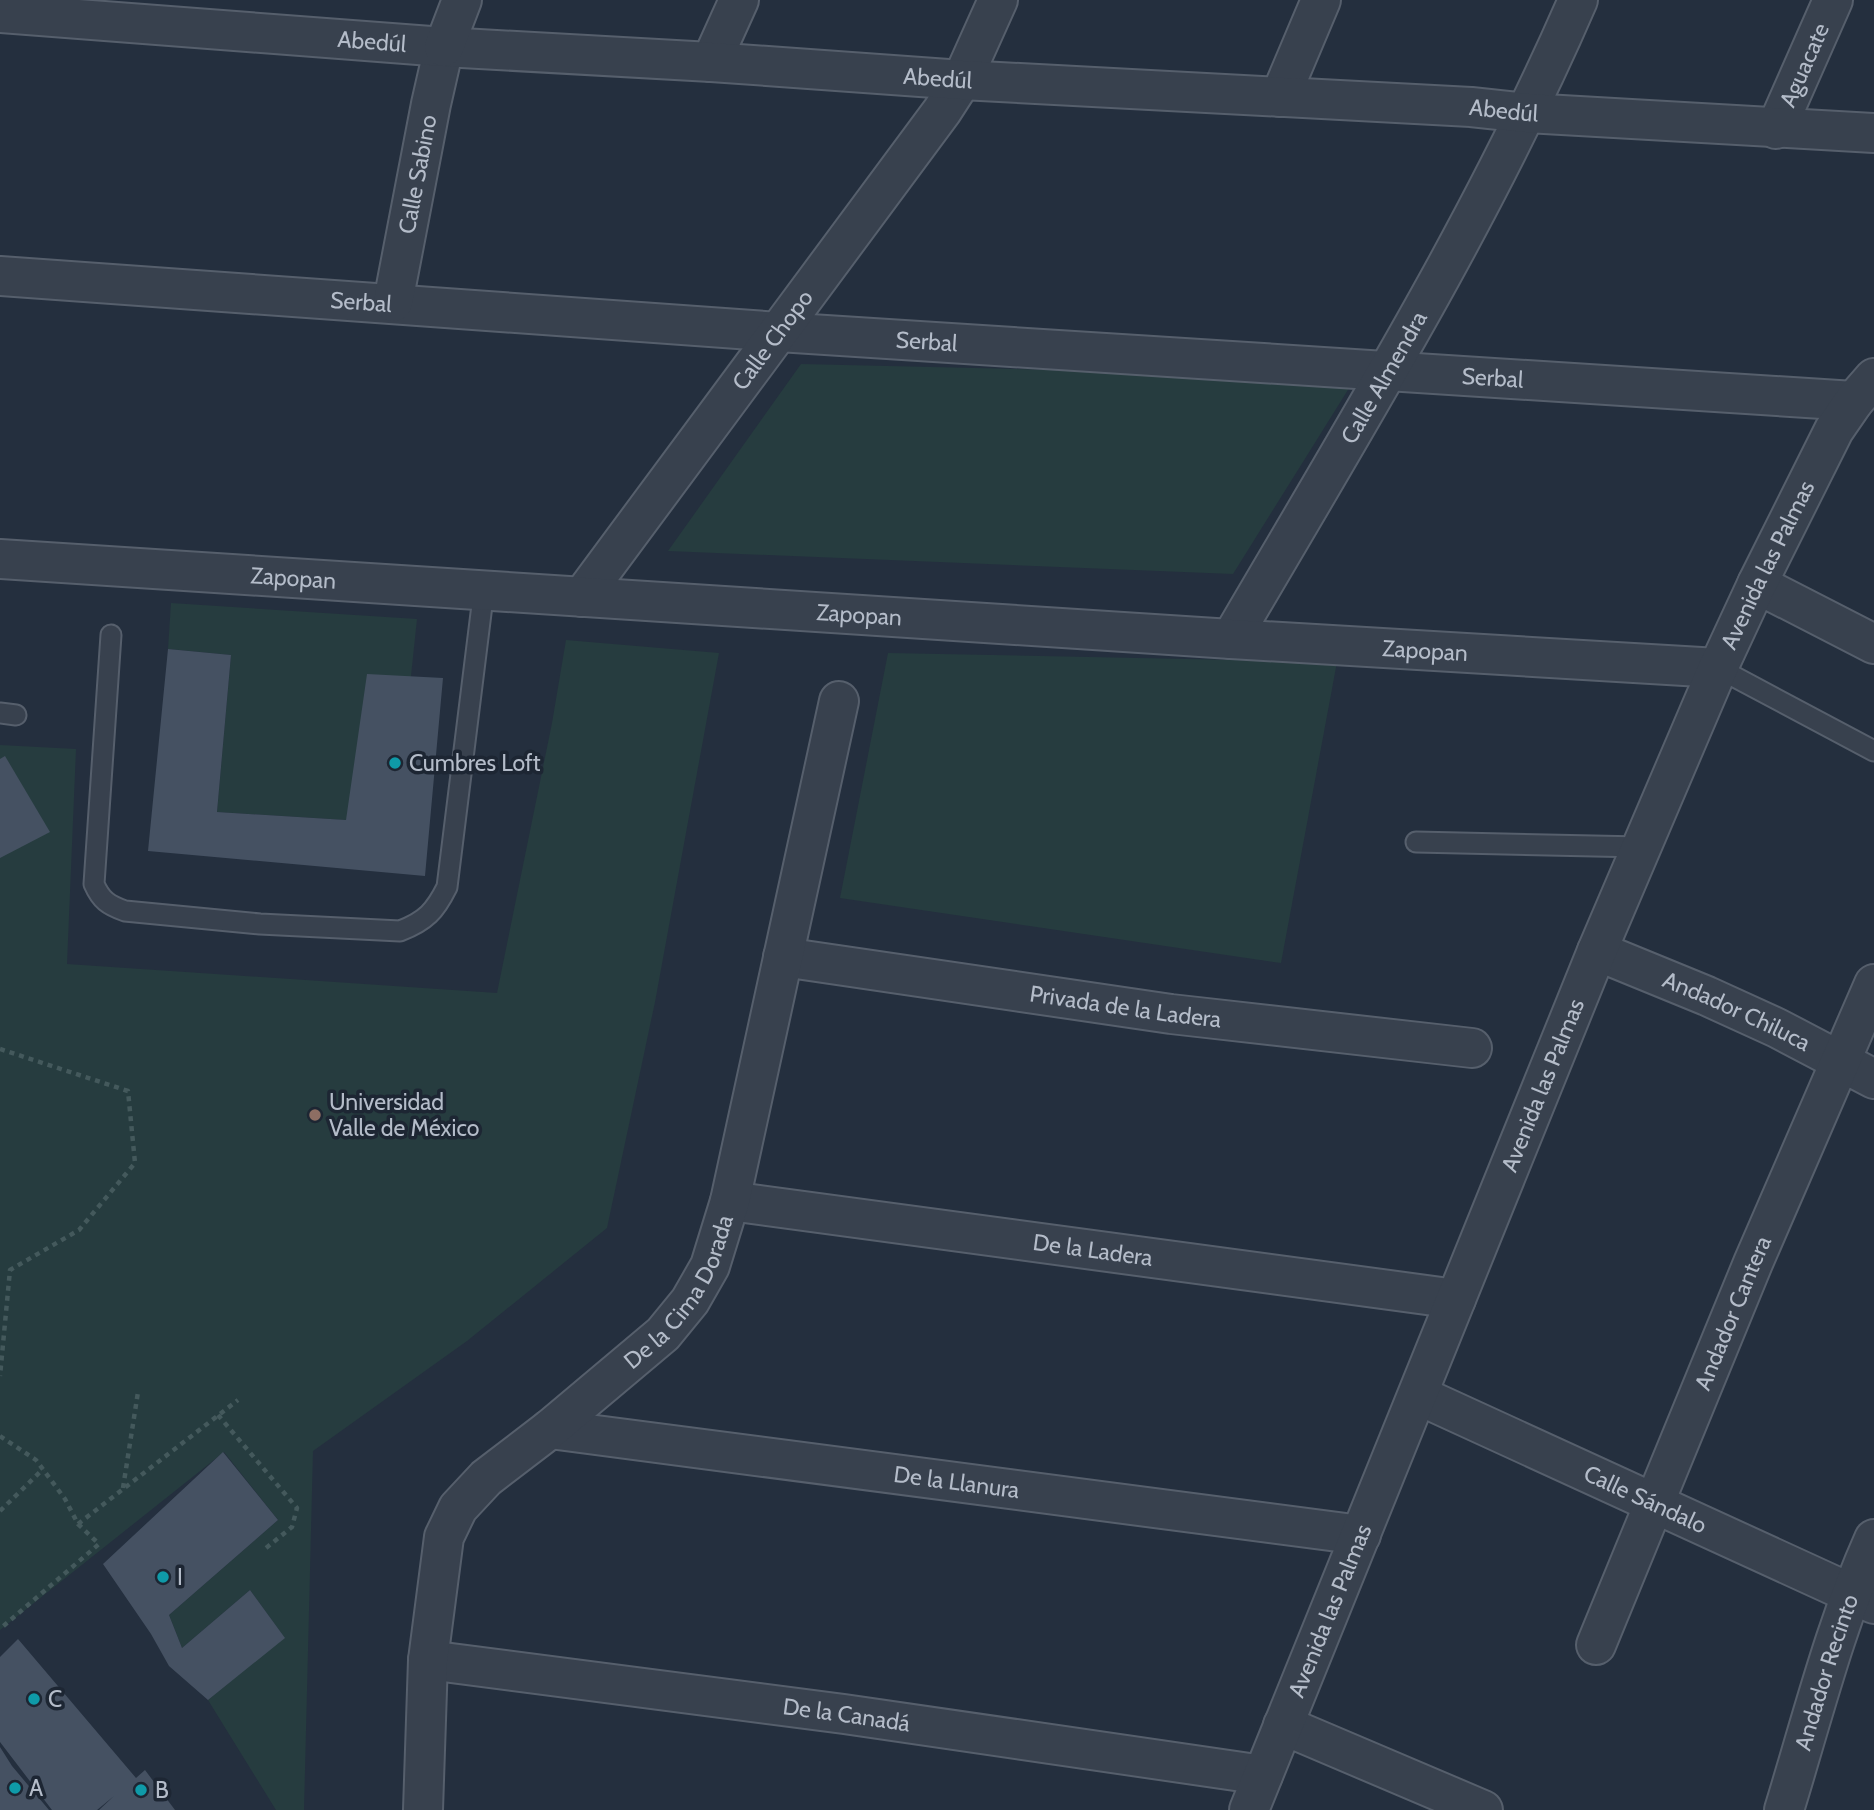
<svg xmlns="http://www.w3.org/2000/svg" width="1874" height="1810" font-family="Cabin,sans-serif">
	<rect width="100%" height="100%" fill="#242f3e"/>
	<g fill="#263c3f">
		<polygon points="801,364 1356,377 1233,574 668,551"/>
		<polygon points="171,603 417,619 411,676 346,820 217,812 231,655 168,649"/>
		<polygon points="566,640 719,653 655,1002 607,1228 467,1341 313,1451 304,1810 276,1810 208,1700 284,1637 250,1590 182,1648 169,1615 278,1520 224,1452 0,1630 0,745 76,749 67,964 497,993 552,723"/>
		<polygon points="888,653 1337,662 1281,963 840,898"/>
	</g>
	<g fill="#455162">
		<polygon points="168,649 231,655 217,812 346,820 367,674 443,678 425,876 148,851"/>
		<polygon points="5,756 50,832 0,858 0,759"/>
		<polygon points="223,1452 278,1520 169,1615 182,1648 250,1590 285,1638 208,1700 169,1666 151,1634 103,1564"/>
		<polygon points="18,1639 136,1778 145,1770 175,1810 99,1810 114,1796 97,1810 52,1810 0,1742 0,1657"/>
		<polygon points="0,1747 12,1766 49,1810 0,1810"/>
	</g>
	<g fill="none" stroke-linecap="round" stroke-linejoin="round">
		<g stroke="#565f6c" stroke-width="23">
			<g id="service">
				<path d="M111,635L94,884C101,900 108,905 125,911L260,924L400,931C426,921 435,911 447,887L484,589"/>
				<polyline points="1718,668 1874,751"/>
				<polyline points="0,713 16,715"/>
				<polyline points="1416,842 1641,847"/>
			</g>
		</g>
		<g stroke="#565f6c" stroke-width="42">
			<g id="minor">
				<polyline points="711,62 739,0"/>
				<polyline points="1280,97 1321,0"/>
				<path id="s1" d="M1776,129L1833,0"/>
				<path id="s2" d="M0,276L779,332L1854,401"/>
				<path id="s3" d="M393,302L431,104L444,47"/>
				<path id="s4" d="M582,597L942,111L962,80L998,0"/>
				<path id="s5" d="M1231,639C1353,430 1482,222 1578,0"/>
				<path id="s6" d="M1597,951L1707,996L1777,1028L1874,1079"/>
				<path id="s7" d="M783,957L1171,1014L1472,1048"/>
				<path id="s8" d="M730,1201L1456,1299"/>
				<path id="s9" d="M1418,1395L1874,1604"/>
				<path id="s10" d="M550,1429L1361,1535"/>
				<path id="s11" d="M1596,1645L1753,1263L1874,984"/>
				<path id="s12" d="M428,1660L844,1714L1263,1775"/>
				<polyline points="1283,1725 1483,1810"/>
				<path id="s13" d="M423,1810L428,1660L444,1537L458,1508L486,1478L550,1429L663,1334L690,1301L710,1266L730,1201L839,701"/>
				<path id="s14" d="M1784,1810C1812,1719 1835,1626 1874,1539"/>
			</g>
		</g>
		<g stroke="#565f6c" stroke-width="42">
			<g id="tertiary">
				<path id="s15" d="M0,13L444,47L711,62L962,80L1471,107L1527,113L1874,133"/>
				<polyline points="444,47 462,0"/>
				<path id="s16" d="M0,559L1231,639L1718,668"/>
				<polyline points="1757,584 1874,644"/>
				<path id="s17" d="M1249,1810L1597,951L1718,668L1757,584L1834,430L1854,401L1874,378"/>
			</g>
		</g>
		<g stroke="#44595c" stroke-width="4.5" stroke-dasharray="5 5" stroke-linecap="butt">
			<polyline points="0,1049 128,1091 135,1163 79,1230 10,1270 0,1376"/>
			<polyline points="218,1415 297,1508 292,1527 266,1548"/>
			<polyline points="0,1436 36,1460 65,1499 78,1524 99,1544 0,1629"/>
			<polyline points="123,1488 138,1392"/>
			<polyline points="0,1511 43,1469"/>
			<polyline points="78,1524 238,1400"/>
		</g>
		<use href="#service" stroke="#38414e" stroke-width="19"/>
		<use href="#minor" stroke="#38414e" stroke-width="38"/>
		<use href="#tertiary" stroke="#38414e" stroke-width="38"/>
	</g>
	<g fill="#0f9aa8" stroke="#1d2633" stroke-width="2.5">
		<circle cx="395" cy="763" r="7"/>
		<circle cx="163" cy="1577" r="7"/>
		<circle cx="34" cy="1699" r="7"/>
		<circle cx="15" cy="1788" r="7"/>
		<circle cx="141" cy="1790" r="7"/>
	</g>
	<circle fill="#8d6e63" stroke="#1d2633" stroke-width="2.5" cx="315" cy="1115" r="7"/>
	<g text-anchor="middle" dominant-baseline="central" stroke-width="7" stroke-linejoin="round" paint-order="stroke">
		<g font-size="23" fill="#b4bcc9" stroke="#1d2633">
			<text stroke="none"><textPath href="#s15" startOffset="373">Abedúl</textPath></text>
			<text stroke="none"><textPath href="#s1" startOffset="70">Aguacate</textPath></text>
			<text stroke="none"><textPath href="#s15" startOffset="940">Abedúl</textPath></text>
			<text stroke="none"><textPath href="#s15" startOffset="1507">Abedúl</textPath></text>
			<text stroke="none"><textPath href="#s3" startOffset="130">Calle Sabino</textPath></text>
			<text stroke="none"><textPath href="#s2" startOffset="362">Serbal</textPath></text>
			<text stroke="none"><textPath href="#s4" startOffset="320">Calle Chopo</textPath></text>
			<text stroke="none"><textPath href="#s2" startOffset="929">Serbal</textPath></text>
			<text stroke="none"><textPath href="#s5" startOffset="303">Calle Almendra</textPath></text>
			<text stroke="none"><textPath href="#s2" startOffset="1496">Serbal</textPath></text>
			<text stroke="none"><textPath href="#s17" startOffset="1349">Avenida las Palmas</textPath></text>
			<text stroke="none"><textPath href="#s16" startOffset="294">Zapopan</textPath></text>
			<text stroke="none"><textPath href="#s16" startOffset="861">Zapopan</textPath></text>
			<text stroke="none"><textPath href="#s16" startOffset="1428">Zapopan</textPath></text>
			<text stroke="none"><textPath href="#s7" startOffset="346">Privada de la Ladera</textPath></text>
			<text stroke="none"><textPath href="#s6" startOffset="152">Andador Chiluca</textPath></text>
			<text stroke="none"><textPath href="#s17" startOffset="782">Avenida las Palmas</textPath></text>
			<text stroke="none"><textPath href="#s8" startOffset="366">De la Ladera</textPath></text>
			<text stroke="none"><textPath href="#s13" startOffset="620">De la Cima Dorada</textPath></text>
			<text stroke="none"><textPath href="#s11" startOffset="359">Andador Cantera</textPath></text>
			<text stroke="none"><textPath href="#s10" startOffset="410">De la Llanura</textPath></text>
			<text stroke="none"><textPath href="#s9" startOffset="250">Calle Sándalo</textPath></text>
			<text stroke="none"><textPath href="#s17" startOffset="215">Avenida las Palmas</textPath></text>
			<text stroke="none"><textPath href="#s14" startOffset="144">Andador Recinto</textPath></text>
			<text stroke="none"><textPath href="#s12" startOffset="422">De la Canadá</textPath></text>
		</g>
		<g font-size="23" fill="#b4bcc9" stroke="#1d2633" text-anchor="start">
			<text x="409" y="763">Cumbres Loft</text>
			<text x="329" y="1102">Universidad<tspan x="329" dy="26">Valle de México</tspan></text>
			<text x="177" y="1577">I</text>
			<text x="48" y="1699">C</text>
			<text x="29" y="1788">A</text>
			<text x="155" y="1790">B</text>
		</g>
	</g>
</svg>
